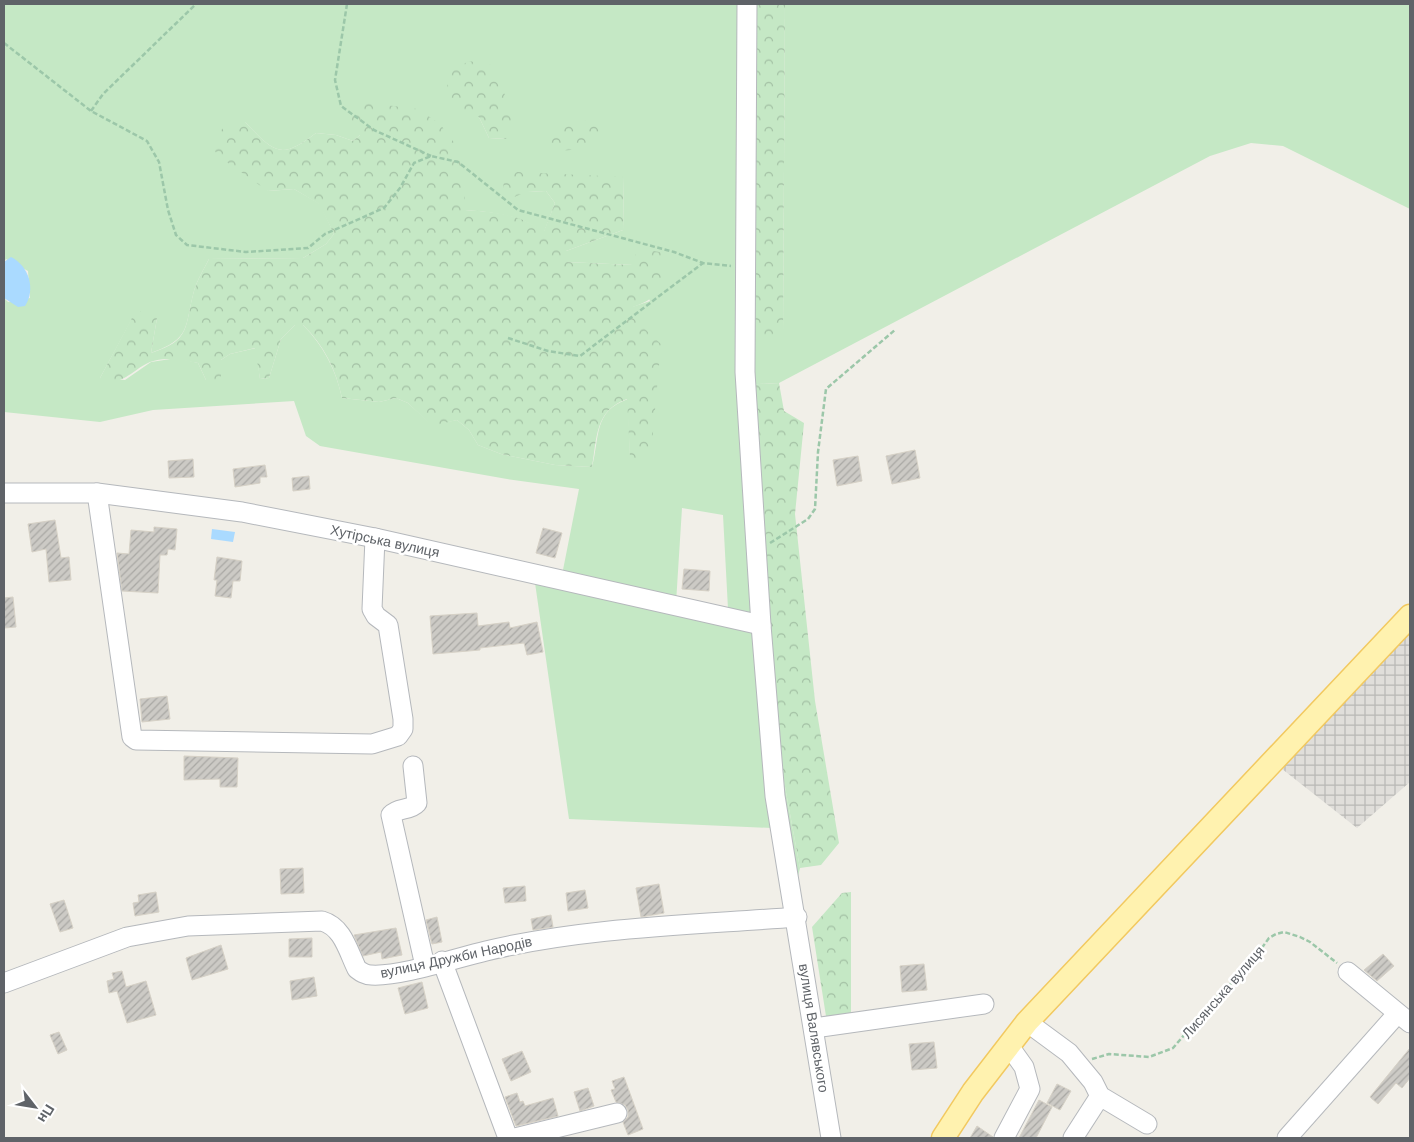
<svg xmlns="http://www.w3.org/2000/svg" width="1414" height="1142" font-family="Arial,sans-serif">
	<defs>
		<pattern id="industrial-grid" width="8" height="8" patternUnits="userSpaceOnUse" patternTransform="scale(1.25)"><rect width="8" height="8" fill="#e0deda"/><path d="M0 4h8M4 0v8" fill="none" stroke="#b9b8b5"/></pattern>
		<pattern id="forest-crowns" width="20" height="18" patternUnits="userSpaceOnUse" patternTransform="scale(1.25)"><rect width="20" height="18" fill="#c5e8c5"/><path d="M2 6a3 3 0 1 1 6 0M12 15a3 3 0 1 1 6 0" fill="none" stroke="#a3c0a4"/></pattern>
		<pattern id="building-hatch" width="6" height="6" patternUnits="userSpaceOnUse" patternTransform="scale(1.25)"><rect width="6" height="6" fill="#cccac5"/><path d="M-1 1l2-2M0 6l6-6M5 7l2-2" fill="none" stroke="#a9a8a4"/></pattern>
	</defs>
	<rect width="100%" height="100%" fill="#f1efe8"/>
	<polygon fill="url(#industrial-grid)" points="1410,626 1410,782 1357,828 1277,765"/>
	<path fill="#c5e8c5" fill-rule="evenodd" d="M4,4H743L783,333L785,4H1410V209L1283,146L1251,143L1210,156L779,383L741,385L758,640L800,868L790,909L772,828L569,819L533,569L562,575L579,489L507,479L320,446L306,436L294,401L153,410L100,422L4,412V298L8,302L30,298L28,271L6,259L4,262ZM479,117L506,139L489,138ZM245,122C274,152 280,161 316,133L336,135L353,141L360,135L465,187V210C494,212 519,215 544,232L555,203L546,191L526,192L624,177L623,230L566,251V262L633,265L650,301L632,307L629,315L630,456L628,399C593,411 600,437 592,467L555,465L501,454L478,445L469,430L457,420L432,425L408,403L396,398L379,402L342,398C336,370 323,345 303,325H295L281,339L269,378L260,379L256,348L230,354L221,360V378L206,380L198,363L177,358L151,362L125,380L100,378L133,317L157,318L151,353C192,338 184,328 194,291C197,280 204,269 209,259L303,258L326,244L334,234L320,204L294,189L268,191ZM682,508L723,515L728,609L676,603Z"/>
	<g fill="url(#forest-crowns)">
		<polygon points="743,4 785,4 783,333 753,338"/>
		<polygon points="469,61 497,66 512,122 506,139 489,138 479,117 457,114 443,98 453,70"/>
		<path d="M369,103L418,109L440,124L459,149L465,187V210C496,212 517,214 544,231L555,203L546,191L526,192L512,198L503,191L504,177L517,172L624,177L623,230L566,251V262L632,265L638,248L665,253C660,283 664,297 633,307L630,315L661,344L651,454L640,459L630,457L627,399C595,410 597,438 592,467L555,465L501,454L478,445L469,430L457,420L432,426L408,403L396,398L379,402L342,398C336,370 324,345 303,325H295L281,339L269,378L260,379L255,348L230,354L221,360V378L212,383L206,380L198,363C183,360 165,356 150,362C133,370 129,379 108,384L100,378L133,316L143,310L157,318L151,353C192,340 184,327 194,291C197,280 204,269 209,259L303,258L326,244L334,234L319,204L294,189L268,191L218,156L212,146L225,124L245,122C274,152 280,161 316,133L336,135L353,141L360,135L350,118L356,105Z"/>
		<polygon points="594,120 600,132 594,148 559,151 549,142 549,131 563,123"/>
		<polygon points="779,383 784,411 804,423 795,514 815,701 839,843 821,865 800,868 758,640 741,385"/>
		<polygon points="851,892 851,1026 828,1029 812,927 842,893"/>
	</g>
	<g fill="#aadaff">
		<path d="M11,257C29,266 36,289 25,306L18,307L4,298V262Z"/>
		<polygon points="212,529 235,532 233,542 211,539"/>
	</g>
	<g fill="url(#building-hatch)" stroke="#d6d1c6">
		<polygon points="915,450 920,478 892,484 886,456"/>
		<polygon points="858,456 862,481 837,486 833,460"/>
		<polygon points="193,459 194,477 169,478 168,461"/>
		<polygon points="265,465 267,477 260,477 260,483 235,487 233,469"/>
		<polygon points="309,476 310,489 293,491 292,478"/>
		<polygon points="55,520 61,558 69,557 71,580 49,582 46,549 32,552 28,524"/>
		<polygon points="154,527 177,529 175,550 168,549 167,555 160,555 158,593 122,591 117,553 129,554 131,530 154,532"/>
		<polygon points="543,528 562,533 555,558 536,553"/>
		<polygon points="217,557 242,561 240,581 233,581 231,598 215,596 217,580 214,580"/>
		<polygon points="684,569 710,571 709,591 682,589"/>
		<polygon points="13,597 16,627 4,628 4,598"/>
		<polygon points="477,613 478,626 509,622 510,628 537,622 543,652 527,655 524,643 480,648 480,650 433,654 430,616"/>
		<polygon points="167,696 170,719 142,722 140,699"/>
		<polygon points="184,756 238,758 237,787 220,787 220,779 184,780"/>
		<polygon points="303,868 304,893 281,894 280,869"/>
		<polygon points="659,884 664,913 641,917 636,888"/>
		<polygon points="525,886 526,901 505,903 503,888"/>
		<polygon points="585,890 588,908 568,911 566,893"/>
		<polygon points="156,892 159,912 135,916 133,903 139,902 138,895"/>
		<polygon points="64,900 73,928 60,932 50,904"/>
		<polygon points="551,915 553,927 533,930 531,919"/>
		<polygon points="437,917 442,942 432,944 426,920"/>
		<polygon points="396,928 402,955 382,959 381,952 363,956 354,935"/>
		<polygon points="312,938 312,957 289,957 289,939"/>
		<polygon points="221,945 228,969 192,980 186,958"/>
		<polygon points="1383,954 1394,966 1377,981 1364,970"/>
		<polygon points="924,964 927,990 902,992 900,966"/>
		<polygon points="122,971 126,987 146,981 156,1015 127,1023 117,991 109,993 107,981 114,979 112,973"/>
		<polygon points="314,977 317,996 292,1000 290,981"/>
		<polygon points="422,982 428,1008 405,1014 398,988"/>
		<polygon points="59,1032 67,1050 58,1054 50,1035"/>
		<polygon points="934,1042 937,1068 912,1070 909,1044"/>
		<polygon points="1410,1048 1410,1078 1402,1088 1396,1083 1378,1104 1370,1097"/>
		<polygon points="522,1051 531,1072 511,1081 502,1059"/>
		<polygon points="624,1077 643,1129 628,1135 623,1122 628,1117 628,1110 625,1105 616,1102 611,1090 615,1089 612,1081"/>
		<polygon points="1057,1084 1071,1091 1060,1110 1047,1103"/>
		<polygon points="588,1088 594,1106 580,1111 574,1092"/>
		<polygon points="517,1093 520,1102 523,1101 525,1106 553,1098 558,1116 516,1126 505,1097"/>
		<polygon points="1039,1100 1052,1107 1036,1138 1019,1138"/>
		<polygon points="977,1126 993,1137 993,1138 970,1138"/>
	</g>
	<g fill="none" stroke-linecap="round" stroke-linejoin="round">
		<g stroke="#b5b8bc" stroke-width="21">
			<g id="minor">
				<polyline points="747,4 745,372 761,625 775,796 831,1138"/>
				<polyline points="4,493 97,493 242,512 375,538 761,625"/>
				<polyline points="97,493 132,737 136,740 372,744 398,736 403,729 403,719 388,625 376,616 372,609 375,538"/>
				<path d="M413,766L417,803C410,811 398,807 391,815L425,966"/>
				<polyline points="442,961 508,1138"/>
				<polyline points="1348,972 1410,1023"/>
				<path d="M4,983L127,937L188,926L322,921C343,927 348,951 357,969C361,972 365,975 371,975C400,977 456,958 486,951C585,927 695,925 797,917"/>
				<polyline points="1027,1022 1069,1053 1093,1082 1100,1096 1147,1124"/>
				<polyline points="814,1028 984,1004"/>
				<polyline points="515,1138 617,1113"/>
				<polyline points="1004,1138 1030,1089 1024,1067 1009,1046"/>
				<polyline points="1073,1138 1100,1096"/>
				<polyline points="1287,1138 1397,1014"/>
			</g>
		</g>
		<g stroke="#f2c960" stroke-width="25">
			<polyline id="major" points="943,1138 973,1092 1027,1022 1410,616"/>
		</g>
		<g stroke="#9cc7a9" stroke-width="2.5" stroke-dasharray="5 2.5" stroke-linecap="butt">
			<polyline points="347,4 335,80 341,106 374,130 431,156"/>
			<polyline points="4,43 91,111 147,141 159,162 168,210 176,235 187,245 246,252 308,248 325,234 384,208 400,188 414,163 431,156 458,162 518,210 674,252 703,263 731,266"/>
			<polyline points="91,111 103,94 196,4"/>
			<polyline points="508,338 548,351 580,356 703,263"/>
			<polyline points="770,543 808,519 815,509 818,452 826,389 896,329"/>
			<polyline points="1092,1059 1109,1054 1149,1057 1173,1048 1216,998 1248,967 1269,938 1276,934 1284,932 1300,937 1310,942 1337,963"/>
		</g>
		<use href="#minor" stroke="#fff" stroke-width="19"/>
		<use href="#major" stroke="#fff2af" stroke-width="22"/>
	</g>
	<g text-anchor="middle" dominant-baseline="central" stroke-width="5" stroke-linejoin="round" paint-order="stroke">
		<g font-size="14" fill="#5f6368" stroke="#fff">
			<text transform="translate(385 541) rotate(12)">Хутірська вулиця</text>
			<text transform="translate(456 957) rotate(-12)">вулиця Дружби Народів</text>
			<text transform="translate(1223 992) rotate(-49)">Лисянська вулиця</text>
			<text transform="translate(814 1028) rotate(81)">вулиця Валявського</text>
		</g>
	</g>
	<rect width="1414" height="1142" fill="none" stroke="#5f6368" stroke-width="10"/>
	<g transform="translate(35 1107) rotate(121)" stroke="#ffffff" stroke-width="4" paint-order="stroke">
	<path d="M0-4L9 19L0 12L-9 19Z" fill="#5f6368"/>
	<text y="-8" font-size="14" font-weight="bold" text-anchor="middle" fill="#5f6368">Пн</text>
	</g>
</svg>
